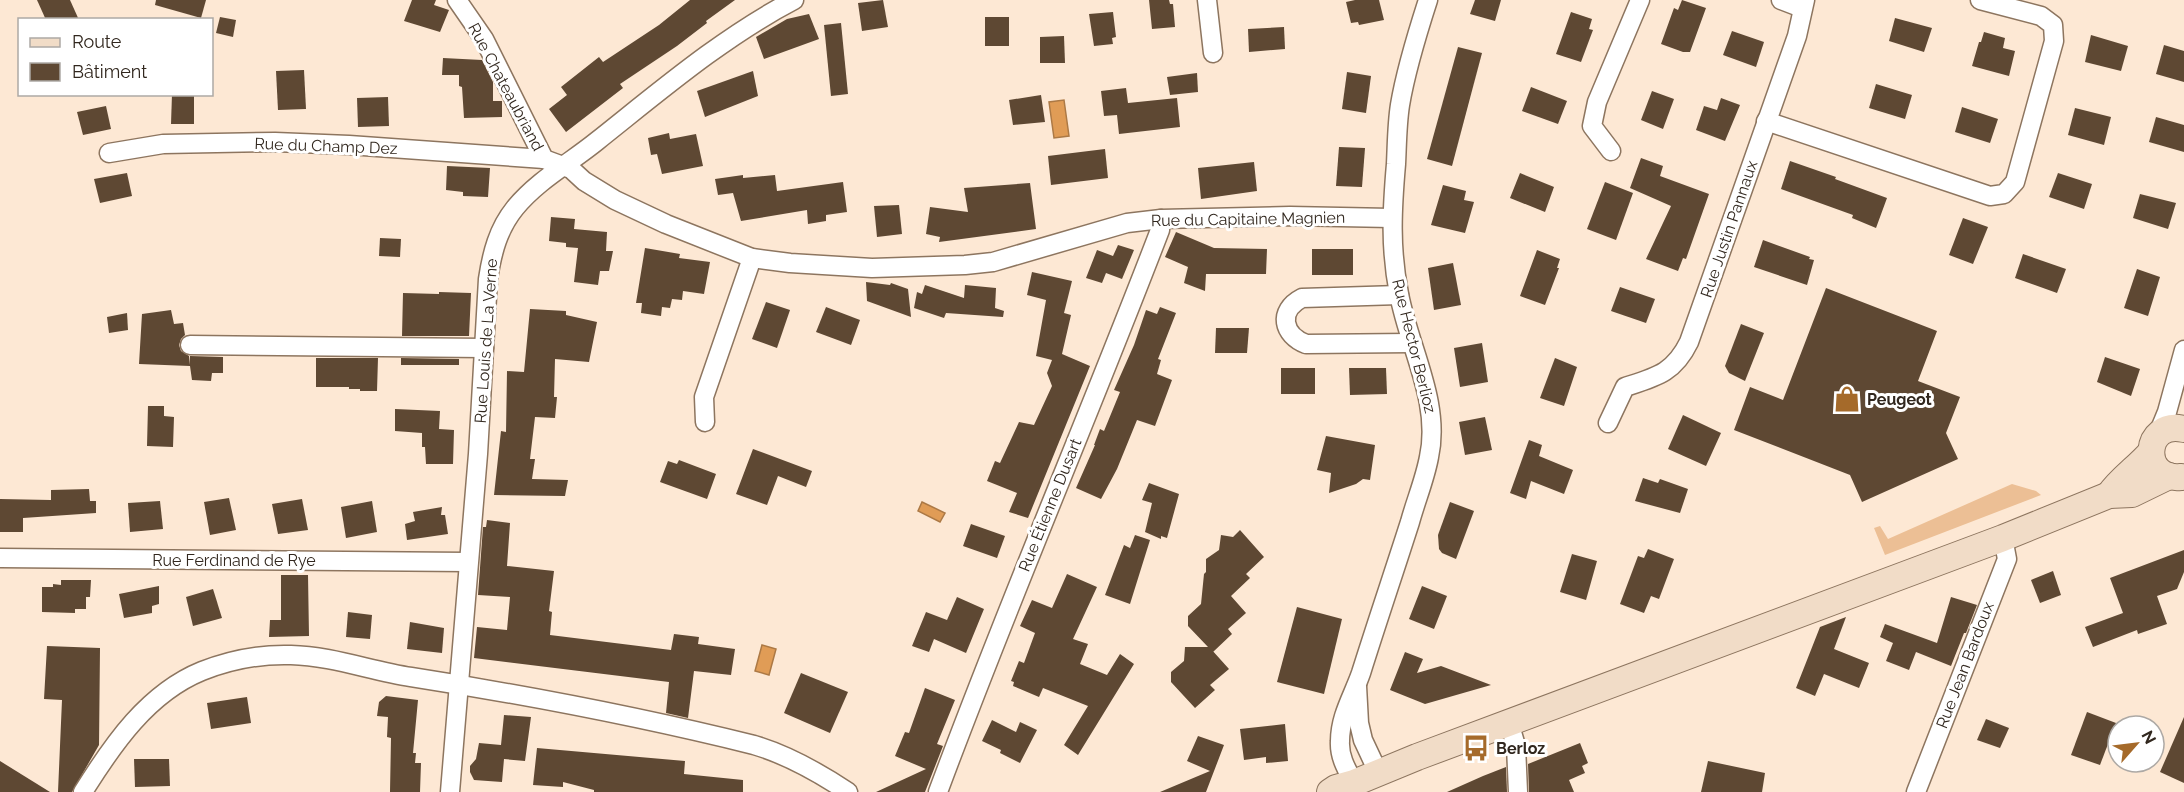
<svg xmlns="http://www.w3.org/2000/svg" width="2184" height="792" font-family="Raleway,sans-serif">
	<rect width="100%" height="100%" fill="#fde8d4"/>
	<polygon fill="#ecbf95" points="2012,484 2036,491 2041,495 1885,555 1874,528 1880,526 1888,539"/>
	<g fill="#e09c56" stroke="#ac7945" stroke-width="1.5">
		<polygon points="1064,100 1069,136 1054,138 1049,102"/>
		<polygon points="922,502 945,513 940,522 918,511"/>
		<polygon points="762,645 776,649 769,675 755,671"/>
	</g>
	<g fill="#5e4833">
		<polygon points="37,0 70,0 79,20 46,20"/>
		<polygon points="156,0 206,0 201,18 155,5"/>
		<polygon points="412,0 436,0 434,5 449,10 440,32 404,21"/>
		<polygon points="690,0 735,0 706,21 707,23 677,46 620,84 623,88 566,132 549,109 567,95 561,87 599,57 603,62 659,25"/>
		<polygon points="883,0 888,27 862,31 858,3"/>
		<polygon points="1149,0 1169,0 1170,4 1173,4 1175,27 1152,29"/>
		<polygon points="1355,0 1379,0 1384,20 1359,25 1358,22 1351,23 1346,2"/>
		<polygon points="1475,0 1501,0 1495,21 1470,14"/>
		<polygon points="1682,0 1706,8 1690,52 1683,52 1661,44 1674,8 1678,10"/>
		<polygon points="1113,12 1116,37 1112,38 1113,44 1094,46 1089,14"/>
		<polygon points="1571,12 1592,19 1589,29 1593,30 1581,62 1556,54"/>
		<polygon points="809,14 819,39 764,59 756,37 787,19"/>
		<polygon points="220,17 236,20 233,37 216,33"/>
		<rect x="985" y="17" width="24" height="29"/>
		<polygon points="1895,18 1932,28 1924,52 1889,41"/>
		<polygon points="841,23 848,94 831,96 824,25"/>
		<polygon points="1284,27 1285,49 1249,52 1248,29"/>
		<polygon points="1732,31 1764,42 1756,67 1723,55"/>
		<polygon points="1984,32 2005,38 2003,48 2015,51 2009,76 1972,66 1979,42 1981,42"/>
		<polygon points="2091,35 2128,46 2121,71 2085,62"/>
		<polygon points="1064,36 1065,63 1040,63 1040,37"/>
		<polygon points="2164,45 2184,51 2184,82 2156,74"/>
		<polygon points="1458,47 1482,53 1452,166 1427,159"/>
		<polygon points="443,58 482,60 493,82 493,101 502,101 502,117 464,118 462,87 459,86 459,75 442,75"/>
		<polygon points="304,70 306,109 278,110 276,71"/>
		<polygon points="753,71 758,96 705,117 697,91"/>
		<polygon points="1347,72 1371,76 1366,113 1342,109"/>
		<polygon points="1197,73 1198,92 1170,95 1167,77"/>
		<polygon points="1876,84 1912,95 1905,119 1869,108"/>
		<polygon points="1531,87 1567,101 1558,124 1522,111"/>
		<polygon points="1126,88 1128,103 1177,98 1180,127 1119,134 1117,115 1104,116 1101,91"/>
		<polygon points="1652,91 1674,99 1663,129 1641,120"/>
		<polygon points="172,94 194,94 194,124 171,124"/>
		<polygon points="1041,95 1045,122 1013,125 1009,100"/>
		<polygon points="388,97 389,126 358,127 357,98"/>
		<polygon points="1721,98 1740,105 1725,141 1696,130 1704,106 1717,110"/>
		<polygon points="106,106 111,129 83,135 77,112"/>
		<polygon points="1962,107 1998,119 1990,143 1955,132"/>
		<polygon points="2075,108 2111,117 2104,145 2068,135"/>
		<polygon points="2156,117 2184,125 2184,152 2149,142"/>
		<polygon points="669,133 670,139 696,134 703,166 662,174 657,154 651,155 648,138"/>
		<polygon points="1339,147 1365,148 1362,187 1336,186"/>
		<polygon points="1105,149 1108,178 1051,185 1048,156"/>
		<polygon points="1641,158 1663,166 1660,176 1709,194 1686,259 1683,258 1678,271 1646,259 1671,206 1630,188"/>
		<polygon points="1790,161 1836,177 1835,179 1887,198 1876,228 1852,218 1853,215 1781,189"/>
		<polygon points="1254,162 1257,191 1201,199 1198,168"/>
		<polygon points="447,166 490,168 488,197 463,196 463,192 446,190"/>
		<polygon points="127,173 132,196 100,203 94,179"/>
		<polygon points="1520,173 1554,187 1545,212 1510,198"/>
		<polygon points="2058,173 2092,184 2084,209 2049,197"/>
		<polygon points="743,175 743,178 775,175 777,191 843,182 847,212 826,215 826,221 808,224 807,210 741,221 733,193 718,195 715,179"/>
		<polygon points="1605,182 1633,193 1616,240 1587,229"/>
		<polygon points="1030,183 1036,229 939,242 940,237 926,234 930,207 968,212 964,188"/>
		<polygon points="1443,185 1466,191 1464,200 1474,202 1465,233 1431,225"/>
		<polygon points="2140,194 2176,203 2168,229 2133,218"/>
		<polygon points="899,205 902,234 877,237 874,206"/>
		<polygon points="551,217 575,219 574,229 607,232 606,251 613,251 609,271 600,271 598,285 574,282 578,248 566,247 566,243 549,241"/>
		<polygon points="1963,218 1988,227 1973,264 1949,255"/>
		<polygon points="1176,232 1214,248 1267,249 1266,274 1206,274 1205,291 1184,283 1188,267 1165,257"/>
		<polygon points="380,238 401,239 400,257 379,256"/>
		<polygon points="1763,240 1810,257 1809,259 1814,260 1807,285 1754,267"/>
		<polygon points="1118,245 1134,250 1122,279 1106,273 1102,283 1086,278 1097,250 1113,256"/>
		<polygon points="645,248 680,254 679,258 710,262 704,294 683,291 682,300 672,299 670,308 662,307 661,316 641,313 642,303 636,303"/>
		<rect x="1312" y="249" width="41" height="26"/>
		<polygon points="1537,250 1560,259 1557,268 1559,268 1545,305 1520,296"/>
		<polygon points="2023,254 2066,269 2057,293 2015,278"/>
		<polygon points="1453,263 1461,305 1434,310 1428,268"/>
		<polygon points="2137,269 2160,277 2148,316 2124,308"/>
		<polygon points="1032,272 1072,281 1064,313 1071,315 1062,354 1090,366 1028,518 1009,512 1017,493 987,481 995,461 1000,463 1019,422 1034,425 1052,386 1047,373 1052,360 1036,356 1046,300 1027,295"/>
		<polygon points="866,282 890,285 891,283 908,289 911,317 867,301"/>
		<polygon points="925,285 964,298 965,285 996,288 995,308 1004,311 1003,317 946,313 944,318 914,308 917,292 922,294"/>
		<polygon points="1620,287 1655,299 1646,323 1611,311"/>
		<polygon points="1826,288 1937,331 1918,381 1960,397 1946,433 1958,459 1862,502 1850,475 1734,430 1750,387 1783,400"/>
		<polygon points="439,292 471,293 469,336 402,336 403,293 439,294"/>
		<polygon points="766,302 790,310 777,348 752,339"/>
		<polygon points="826,307 860,320 851,345 816,332"/>
		<polygon points="1160,307 1176,313 1158,359 1161,360 1157,374 1172,380 1155,426 1137,420 1117,469 1101,499 1076,488 1095,445 1094,445 1100,429 1104,431 1120,392 1114,390 1134,345 1146,310 1157,314"/>
		<polygon points="530,309 566,311 566,315 597,322 589,362 555,359 554,397 557,397 555,418 535,417 530,459 535,459 532,479 568,480 565,496 494,495 501,431 506,432 507,371 524,372"/>
		<polygon points="171,310 174,324 183,323 185,335 181,339 179,345 181,351 189,356 190,365 190,356 223,357 223,373 212,373 211,381 192,380 190,366 139,364 142,314"/>
		<polygon points="127,313 128,330 109,333 107,317"/>
		<polygon points="1741,324 1764,333 1745,381 1729,373 1725,366"/>
		<polygon points="1216,328 1249,328 1247,353 1215,353"/>
		<polygon points="1482,343 1488,382 1460,387 1454,348"/>
		<polygon points="2105,357 2140,369 2131,396 2097,382"/>
		<polygon points="316,358 378,358 377,391 360,391 360,389 349,389 349,387 316,387"/>
		<polygon points="401,358 459,359 459,365 401,365"/>
		<polygon points="1555,358 1577,367 1564,406 1540,398"/>
		<rect x="1281" y="368" width="34" height="26"/>
		<polygon points="1349,368 1386,368 1387,394 1350,395"/>
		<polygon points="148,406 164,406 164,416 174,417 173,447 147,446"/>
		<polygon points="395,409 440,411 439,429 454,430 453,464 426,464 425,447 422,447 422,433 395,431"/>
		<polygon points="1683,415 1721,433 1706,466 1668,449"/>
		<polygon points="1485,417 1492,450 1465,455 1459,422"/>
		<polygon points="1326,436 1375,445 1370,480 1363,479 1356,484 1329,493 1331,473 1317,470"/>
		<polygon points="1529,440 1542,445 1539,456 1573,470 1564,494 1531,481 1526,499 1510,493"/>
		<polygon points="753,449 812,471 806,487 778,476 767,505 736,494"/>
		<polygon points="679,460 716,474 707,499 660,482 668,461 677,464"/>
		<polygon points="1643,478 1658,483 1660,479 1688,489 1680,513 1635,501"/>
		<polygon points="1149,483 1179,494 1167,538 1161,536 1161,539 1145,532 1152,503 1142,500"/>
		<polygon points="89,489 90,501 96,501 96,513 23,518 23,532 0,532 0,499 51,500 51,490"/>
		<polygon points="229,498 236,530 210,535 204,502"/>
		<polygon points="302,499 308,530 278,534 272,504"/>
		<polygon points="160,501 163,529 130,532 128,503"/>
		<polygon points="372,501 377,532 346,538 341,507"/>
		<polygon points="1450,502 1474,511 1456,559 1442,553 1439,549 1438,535"/>
		<polygon points="442,507 441,515 445,515 448,534 407,540 405,524 415,521 413,512"/>
		<polygon points="487,520 510,523 507,566 554,571 549,611 552,612 550,635 671,650 674,634 699,637 698,644 735,649 731,675 694,671 688,718 666,713 669,682 474,658 477,627 507,630 510,597 478,595 483,527 486,527"/>
		<polygon points="971,524 1005,536 997,558 963,546"/>
		<polygon points="1240,530 1264,557 1246,574 1250,578 1231,596 1246,613 1228,629 1232,634 1213,652 1211,649 1229,669 1210,685 1215,690 1195,708 1171,682 1171,672 1184,661 1185,647 1208,647 1188,626 1188,616 1201,604 1204,574 1206,572 1206,559 1219,550 1221,535 1233,537"/>
		<polygon points="1135,535 1150,540 1130,604 1105,595 1124,545 1130,548"/>
		<polygon points="1648,549 1674,559 1659,599 1651,596 1644,613 1620,604 1638,556 1644,558"/>
		<polygon points="2184,550 2184,572 2177,589 2157,596 2167,624 2138,634 2137,630 2093,647 2085,627 2123,613 2110,578"/>
		<polygon points="1572,554 1597,561 1586,600 1560,592"/>
		<polygon points="2053,571 2061,595 2040,603 2031,580"/>
		<polygon points="1067,574 1097,587 1073,639 1088,644 1080,664 1107,675 1120,654 1134,664 1078,755 1064,745 1088,706 1043,688 1039,697 1013,686 1014,682 1011,681 1019,661 1024,663 1035,633 1020,626 1032,600 1052,608"/>
		<polygon points="281,575 308,575 309,636 269,637 270,620 281,620"/>
		<polygon points="61,580 91,580 90,597 86,597 86,609 75,609 75,613 42,612 42,587 53,587 53,584 61,585"/>
		<polygon points="159,586 159,604 152,606 152,613 124,618 119,594"/>
		<polygon points="1422,586 1447,596 1434,629 1409,619"/>
		<polygon points="213,589 222,618 193,626 186,597"/>
		<polygon points="957,597 984,609 966,653 934,639 929,652 912,646 926,612 947,620"/>
		<polygon points="1951,597 1977,605 1966,633 1964,633 1951,666 1916,652 1909,670 1886,661 1893,643 1880,637 1885,624 1937,643"/>
		<polygon points="1297,607 1342,619 1324,694 1277,682"/>
		<polygon points="348,612 372,615 370,639 346,637"/>
		<polygon points="1846,617 1834,649 1869,663 1859,688 1824,674 1815,696 1796,688 1820,627"/>
		<polygon points="410,622 444,628 442,653 407,649"/>
		<polygon points="47,646 100,648 99,745 72,792 58,792 62,700 44,699"/>
		<polygon points="1405,652 1423,659 1417,673 1441,666 1491,685 1425,704 1390,690"/>
		<polygon points="801,673 848,692 830,733 784,713"/>
		<polygon points="925,688 955,700 937,744 943,746 925,792 876,792 926,769 895,756 905,732 909,733"/>
		<polygon points="386,696 418,700 413,753 416,753 415,763 421,763 420,792 390,792 391,738 387,737 388,717 377,716 379,702"/>
		<polygon points="247,697 251,723 211,729 207,703"/>
		<polygon points="2087,712 2116,723 2100,765 2071,755"/>
		<polygon points="504,715 531,717 525,761 504,759 502,782 474,780 470,772 470,766 476,759 479,743 501,745"/>
		<polygon points="2184,717 2184,783 2160,772"/>
		<polygon points="1986,719 2009,728 2000,748 1977,740"/>
		<polygon points="992,720 1016,732 1020,722 1037,730 1020,763 1000,753 1001,750 982,741"/>
		<polygon points="1285,724 1288,761 1266,763 1266,757 1244,760 1240,729"/>
		<polygon points="1198,736 1224,745 1206,792 1160,792 1210,771 1187,761"/>
		<polygon points="1580,743 1588,763 1582,766 1585,773 1569,780 1574,792 1529,792 1528,764"/>
		<polygon points="537,748 685,761 684,774 743,780 743,792 594,792 594,790 563,782 563,787 533,785"/>
		<polygon points="134,759 169,759 170,786 135,787"/>
		<polygon points="0,761 50,792 0,792"/>
		<polygon points="1708,761 1765,773 1762,792 1701,792"/>
		<polygon points="1506,767 1507,792 1447,792 1483,776"/>
	</g>
	<g fill="none" stroke-linecap="round" stroke-linejoin="round">
		<g stroke="#8d755f" stroke-width="21">
			<g id="street">
				<polyline points="457,0 484,39 544,159 571,169 584,181 615,200 666,224 752,258 790,263 872,268 965,265 993,262 1127,223 1161,219 1290,216 1391,218"/>
				<polyline points="1207,0 1213,53"/>
				<polyline points="1781,0 1802,8"/>
				<polyline points="1766,121 1990,196 2004,194 2015,182 2054,41 2053,25 2041,16 1980,0"/>
				<polyline points="1611,151 1592,126 1597,102 1640,0"/>
				<polyline points="109,153 163,144 275,142 349,145 544,159"/>
				<path d="M1399,295L1302,298C1277,311 1283,335 1306,344L1411,343"/>
				<polyline points="190,345 484,348"/>
				<polyline points="705,422 704,397 752,258"/>
				<path d="M1608,423L1625,387C1656,377 1674,373 1689,342L1797,36L1805,0"/>
				<polyline points="2158,434 2167,412 2184,350"/>
				<polyline points="0,558 468,562"/>
				<polyline points="1357,686 1359,723 1363,740 1378,772"/>
				<polyline points="1509,722 1516,746 1518,792"/>
				<path d="M1354,783C1347,770 1339,757 1340,741C1340,716 1353,696 1361,673C1377,622 1394,572 1410,522C1416,500 1425,479 1429,457C1441,402 1409,348 1399,294C1390,248 1392,210 1396,164C1397,144 1397,124 1400,105C1406,69 1417,34 1428,0"/>
				<path d="M83,792C113,744 148,693 202,671C230,660 261,654 291,655C332,656 371,671 411,677C526,695 641,717 754,745C788,755 818,772 848,792"/>
				<path d="M450,792L478,454L488,279C492,253 498,229 515,208C538,180 570,163 597,141C660,91 723,37 794,0"/>
				<path d="M938,792C1008,603 1088,418 1160,230L1161,219"/>
				<polyline points="1916,792 2007,559 2003,538"/>
			</g>
		</g>
		<g stroke="#8d755f" stroke-width="28">
			<g id="secondary">
				<path d="M2181,477C2139,481 2143,419 2184,429"/>
				<path d="M2109,495C2120,479 2137,468 2151,452"/>
				<polyline points="1330,792 1336,788 1354,783 1417,757 2003,538 2109,495 2132,494 2169,476"/>
			</g>
		</g>
		<use href="#street" stroke="#fff" stroke-width="18"/>
		<use href="#secondary" stroke="#f1dcc7" stroke-width="26"/>
	</g>
	<defs>
		<g id="shop-bare" transform="scale(2.07)"><path d="M-5-2.5h2.3a2.7 3.5 0 0 1 5.4 0H5L5.5 6h-11ZM-1.5-2.5h3a1.5 2.3 0 0 0-3 0Z" fill="#a56a2a" stroke="#fff" stroke-width="2.5" paint-order="stroke"/></g>
		<g id="bus-bare" transform="scale(2.07)"><path d="M-5-6H5V4H4V6H2V4H-2V6H-4V4H-5ZM-3.5-4V0h7V-4ZM-3.5 1.2v1.5H-2V1.2ZM2 1.2v1.5H3.5V1.2Z" fill="#a56a2a" stroke="#fff" stroke-width="2.5" paint-order="stroke"/></g>
	</defs>
	<g fill-rule="evenodd">
		<use href="#shop-bare" x="1847" y="399"/>
		<use href="#bus-bare" x="1476" y="748"/>
	</g>
	<g text-anchor="middle" dominant-baseline="central" stroke-width="6" stroke-linejoin="round" paint-order="stroke">
		<g font-size="16" fill="#31271e" stroke="#fff">
			<text transform="translate(506 87) rotate(62)">Rue Chateaubriand</text>
			<text transform="translate(326 146) rotate(2)">Rue du Champ Dez</text>
			<text transform="translate(1248 219) rotate(-1)">Rue du Capitaine Magnien</text>
			<text transform="translate(1729 229) rotate(-71)">Rue Justin Pannaux</text>
			<text transform="translate(486 341) rotate(-86)">Rue Louis de La Verne</text>
			<text transform="translate(1414 346) rotate(76)">Rue Hector Berlioz</text>
			<text transform="translate(1050 505) rotate(-68)">Rue Étienne Dusart</text>
			<text x="234" y="560">Rue Ferdinand de Rye</text>
			<text transform="translate(1965 665) rotate(-69)">Rue Jean Bardoux</text>
		</g>
		<g font-size="16" font-weight="bold" fill="#31271e" stroke="#fff" text-anchor="start">
			<text x="1867" y="399">Peugeot</text>
			<text x="1496" y="748">Berloz</text>
		</g>
	</g>
	<rect x="18" y="18" width="195" height="78" fill="#ffffff" stroke="#ada9a5" stroke-width="1.5"/>
	<rect x="30" y="38" width="30" height="9" fill="#f1dcc7" stroke="#ada9a5" stroke-width="1.5"/>
	<text x="72" y="48" font-size="18" fill="#31271e">Route</text>
	<rect x="30" y="63" width="30" height="18" fill="#5e4833" stroke="#ada9a5" stroke-width="1.5"/>
	<text x="72" y="78" font-size="18" fill="#31271e">Bâtiment</text>
	<g transform="translate(2136 744) rotate(62)"><circle r="28" fill="#ffffff" stroke="#ada9a5" stroke-width="1.5"/>
	<path d="M0-4.5L10 22L0 15L-10 22Z" fill="#a56a2a"/>
	<text y="-9" font-size="16" font-weight="bold" text-anchor="middle" fill="#31271e">N</text>
	</g>
</svg>
